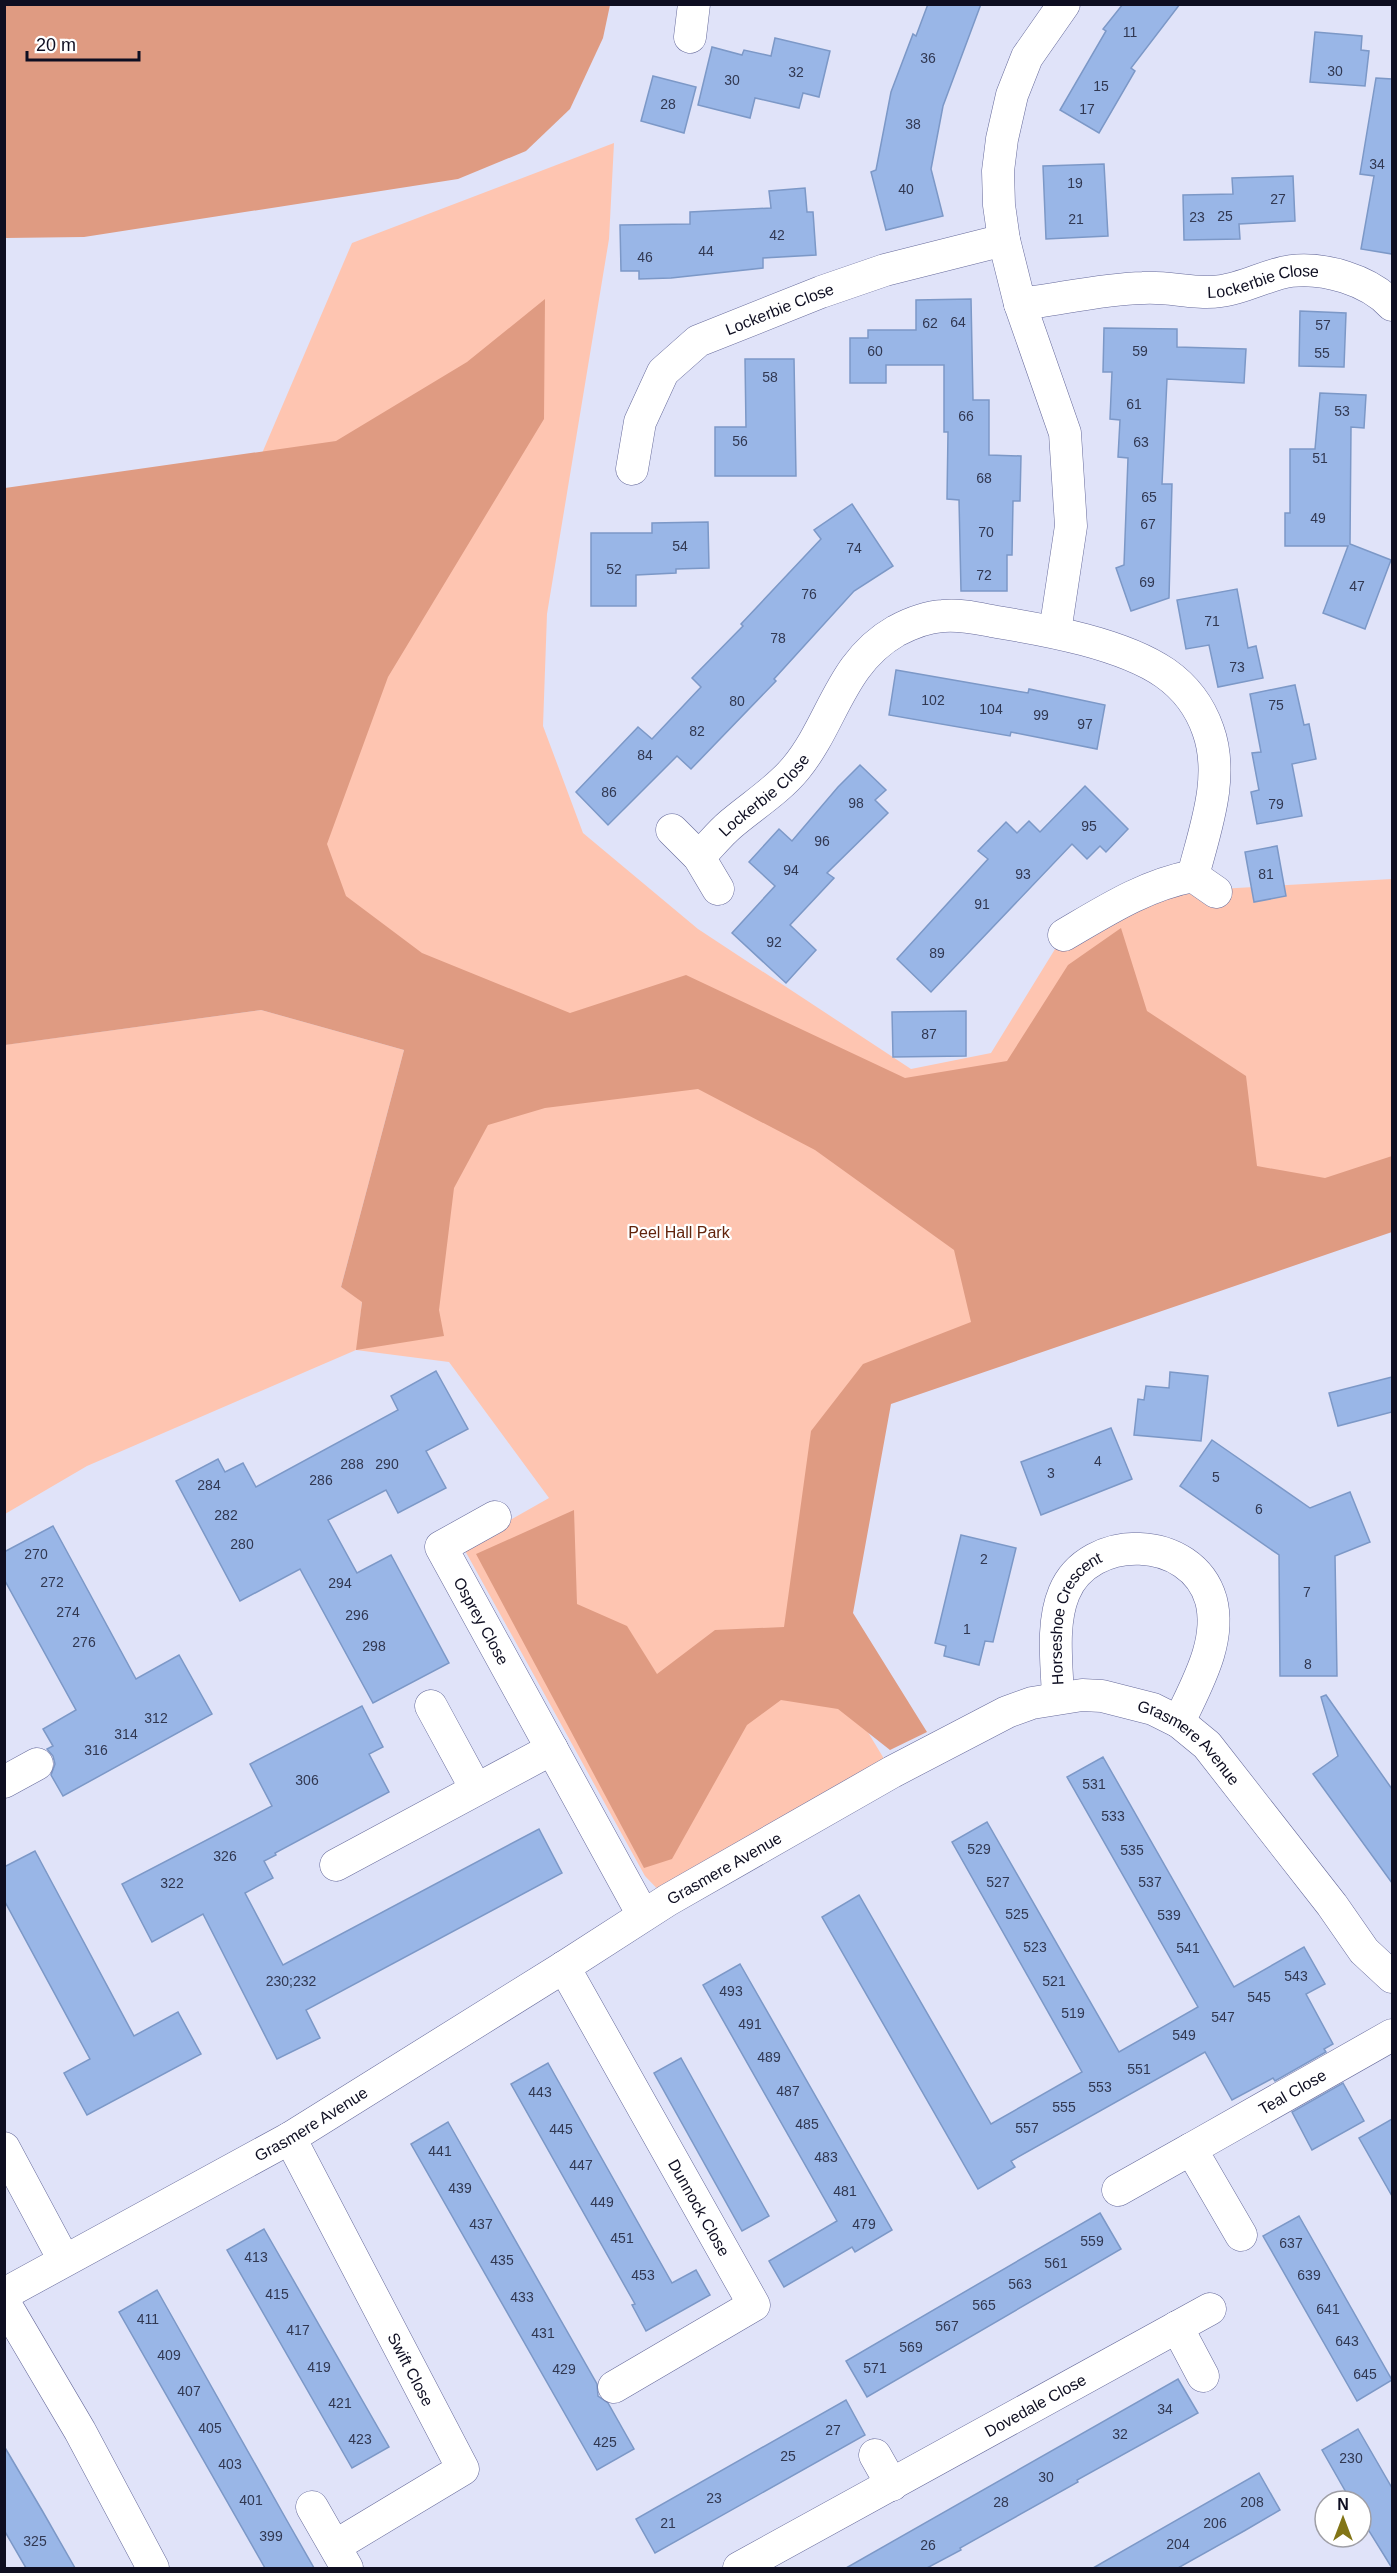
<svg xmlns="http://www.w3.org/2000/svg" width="1397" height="2573" font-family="Helvetica,sans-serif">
	<rect width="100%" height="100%" fill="#e0e3f9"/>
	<polygon fill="#fec5b1" points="614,143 609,239 547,614 543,726 583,833 698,929 911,1069 991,1053 1060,941 1148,893 1392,879 1392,1231 883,1398 814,1643 892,1772 668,1900 645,1876 463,1547 549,1498 449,1362 356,1350 87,1466 5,1514 4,1045 261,1010 404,1050 341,1287 362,1301 358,1342 440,1029 91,853 352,243"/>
	<g fill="#df9b82">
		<polygon points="4,5 5,4 610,5 603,38 570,109 526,151 458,179 84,237 5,238"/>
		<polygon points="545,299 544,419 388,677 327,844 346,896 422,953 570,1013 686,975 905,1078 1007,1061 1068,965 1121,928 1147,1011 1246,1076 1257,1166 1325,1178 1392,1156 1392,1232 891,1404 853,1613 927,1732 890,1750 838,1709 781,1700 747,1725 672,1859 644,1868 476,1554 574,1510 577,1604 627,1626 657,1674 715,1630 784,1627 811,1431 863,1364 971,1322 954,1250 815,1150 698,1089 545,1108 488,1125 454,1188 439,1310 444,1336 356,1350 362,1302 341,1287 404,1050 261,1010 5,1045 5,488 336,441 467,362"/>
	</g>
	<g fill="#99b6e7" stroke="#7c98c7" stroke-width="1.5">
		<polygon points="928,4 981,4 943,106 931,169 943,216 886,230 871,172 876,170 891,92 913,34 916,36"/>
		<polygon points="1123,4 1180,4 1131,68 1135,71 1099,133 1060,110 1106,31 1103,29"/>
		<polygon points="1315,32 1362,36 1361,50 1369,51 1365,86 1310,82"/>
		<polygon points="775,38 830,51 819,97 803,93 799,108 755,98 750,118 698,105 712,47 742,55 744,50 771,56"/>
		<polygon points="653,76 696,87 684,133 641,121"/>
		<polygon points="1376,78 1392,79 1392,254 1361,249 1374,176 1360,174"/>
		<polygon points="1104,164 1108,236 1046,239 1043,166"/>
		<polygon points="1293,176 1295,221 1239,224 1240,239 1184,240 1183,195 1233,194 1232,178"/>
		<polygon points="805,188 807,212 813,212 816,255 763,258 763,268 671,278 639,279 639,271 621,271 620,225 690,224 690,212 771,208 769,191"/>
		<polygon points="971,299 973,400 989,400 989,455 1021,456 1020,501 1013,501 1012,555 1007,555 1007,591 961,591 959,500 947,499 948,432 944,432 944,365 886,365 886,383 850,383 850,338 868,338 868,330 916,330 916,300"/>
		<polygon points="1300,311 1346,313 1344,367 1299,366"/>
		<polygon points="1104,328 1177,329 1177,347 1246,349 1244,383 1167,379 1162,484 1172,484 1169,598 1131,611 1116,568 1124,565 1128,458 1118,457 1120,420 1110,419 1112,372 1103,372"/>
		<polygon points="745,359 794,359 796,476 715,476 715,427 746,427"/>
		<polygon points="1320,393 1366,395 1364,428 1351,427 1350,544 1391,560 1365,629 1323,613 1348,546 1285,546 1285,513 1290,513 1290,449 1315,449"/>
		<polygon points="852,504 893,566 854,591 774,679 776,681 691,769 677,756 608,825 576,792 638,727 652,739 701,687 692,678 743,626 741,624 821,539 814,530"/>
		<polygon points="708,522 709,568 676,569 676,573 636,575 636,606 591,606 591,533 652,533 652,523"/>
		<polygon points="1237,589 1248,648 1256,646 1263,678 1218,687 1209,645 1186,649 1177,600"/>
		<polygon points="896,670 1028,693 1029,689 1105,705 1097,749 1011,732 1010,736 889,715"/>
		<polygon points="1295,685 1304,725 1309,724 1316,759 1292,764 1302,816 1257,824 1251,792 1259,790 1252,753 1261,752 1250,694"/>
		<polygon points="860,765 886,790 875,800 888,813 827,873 834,878 790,925 816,950 786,983 732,933 775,886 749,862 779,829 792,841 838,787"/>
		<polygon points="1085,786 1128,829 1106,852 1100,846 1087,859 1072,844 931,992 897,959 988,859 978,851 1006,822 1017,833 1029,821 1040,832"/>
		<polygon points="1277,846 1286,896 1254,902 1245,852"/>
		<polygon points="966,1011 966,1056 893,1057 892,1012"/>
		<polygon points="436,1371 468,1429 426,1451 446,1488 398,1513 386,1490 328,1520 357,1573 391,1555 449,1663 373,1703 300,1569 240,1601 176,1481 218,1459 225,1472 243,1463 256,1487 398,1410 391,1396"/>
		<polygon points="1170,1372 1208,1376 1201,1441 1134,1435 1138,1399 1144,1400 1146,1386 1169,1388"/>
		<polygon points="1392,1377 1392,1412 1338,1426 1329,1393"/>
		<polygon points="1111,1428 1132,1479 1041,1515 1021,1462"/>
		<polygon points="1212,1440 1310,1508 1350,1492 1370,1542 1335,1556 1337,1676 1280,1676 1279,1555 1180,1486"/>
		<polygon points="53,1526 136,1679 179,1655 212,1714 63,1796 51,1775 55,1764 53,1756 47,1749 53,1746 43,1729 76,1710 4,1579 4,1552"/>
		<polygon points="961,1535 1016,1548 993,1642 985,1641 979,1665 944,1656 946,1646 935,1643"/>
		<polygon points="1326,1695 1392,1789 1392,1883 1313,1774 1338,1756 1321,1697"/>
		<polygon points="362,1706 383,1747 369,1754 389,1792 275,1853 276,1855 264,1861 273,1878 245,1893 283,1965 539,1829 562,1873 306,2010 320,2038 277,2059 203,1914 152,1942 122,1884 272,1806 250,1764"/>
		<polygon points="1103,1757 1234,1987 1304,1947 1325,1984 1306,1994 1333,2044 1324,2049 1326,2052 1275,2081 1273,2078 1232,2100 1205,2052 1011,2161 1015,2167 978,2189 822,1917 859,1895 991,2124 1082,2072 952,1842 987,1822 1119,2052 1198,2007 1067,1777"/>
		<polygon points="35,1851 134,2036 178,2012 201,2054 87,2115 64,2073 90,2059 4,1900 4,1867"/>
		<polygon points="740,1964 892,2230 855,2252 852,2247 784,2287 769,2261 837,2221 703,1985"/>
		<polygon points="681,2058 769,2216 742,2231 654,2073"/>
		<polygon points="548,2063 672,2283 696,2270 710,2295 646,2331 632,2305 635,2304 511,2084"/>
		<polygon points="1343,2083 1364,2121 1312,2150 1292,2112"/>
		<polygon points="1392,2119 1392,2196 1359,2138"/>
		<polygon points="448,2122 597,2384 598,2396 608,2403 634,2449 597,2470 411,2144"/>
		<polygon points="1100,2213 1121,2249 867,2397 846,2361"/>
		<polygon points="1299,2216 1392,2380 1357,2401 1263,2236"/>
		<polygon points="264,2229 389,2447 352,2468 227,2250"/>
		<polygon points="157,2290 290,2526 314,2568 265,2568 119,2312"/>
		<polygon points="1178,2379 1198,2413 1077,2480 1078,2482 960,2548 961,2550 927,2568 846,2568"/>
		<polygon points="846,2400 865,2435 655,2553 636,2519"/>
		<polygon points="1358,2429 1392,2488 1392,2568 1361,2518 1361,2501 1351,2501 1322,2450"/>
		<polygon points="4,2446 43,2512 75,2568 26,2568 4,2530"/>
		<polygon points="1259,2473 1280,2510 1244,2531 1178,2568 1093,2568"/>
	</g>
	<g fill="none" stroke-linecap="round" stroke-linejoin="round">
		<g stroke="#666a9b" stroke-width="33">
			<g id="street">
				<polyline points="690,37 694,4"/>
				<path id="s1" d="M1020,304C1061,299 1102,289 1143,288C1169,286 1195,295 1221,291C1244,288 1269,274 1291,271C1324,267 1369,280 1392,305"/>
				<path id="s2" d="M632,469L640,422L663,372L698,341L821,292L885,270L1004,240"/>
				<polyline points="1055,632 1071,526 1065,433 1020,304 1004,240 999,205 998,171 1002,139 1012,95 1027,57 1064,4"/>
				<polyline points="672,830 699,857 718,889"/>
				<path id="s3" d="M699,857C710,846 719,834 731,824C752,806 778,790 796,768C833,723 840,663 896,631C911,623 926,617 943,616C961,614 980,619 997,622C1047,630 1123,644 1165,673C1185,687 1200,707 1208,730C1225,777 1205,829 1193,876"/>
				<path d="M1064,935C1105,911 1145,885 1193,876L1216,892"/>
				<path id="s4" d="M495,1517L441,1547L643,1915"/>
				<path id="s5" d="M1058,1698C1057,1665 1051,1624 1064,1593C1089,1532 1192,1534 1211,1600C1222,1642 1196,1685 1179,1722"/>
				<polyline points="431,1706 476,1789"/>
				<polyline points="4,1782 37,1764"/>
				<polyline points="336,1865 552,1749"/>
				<path id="s6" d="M564,1967L754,2305L614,2387"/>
				<path id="s7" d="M290,2138L463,2469L335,2546"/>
				<polyline points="4,2148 64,2260"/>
				<polyline points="1118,2190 1191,2149"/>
				<path id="s8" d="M1241,2235L1191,2149L1392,2035"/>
				<path id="s9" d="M4,2294L290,2138L564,1967L668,1900L892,1772L1007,1712L1032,1703L1082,1695L1102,1696L1153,1709L1179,1722L1207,1745L1332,1905L1364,1951L1392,1977"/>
				<polyline points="4,2302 80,2431 153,2568"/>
				<polyline points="1177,2327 1203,2376"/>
				<polyline points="875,2455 892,2485"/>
				<polyline points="312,2507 347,2568"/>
				<path id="s10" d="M739,2568L1210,2309"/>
			</g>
		</g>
		<use href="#street" stroke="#fff" stroke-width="32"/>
	</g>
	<g text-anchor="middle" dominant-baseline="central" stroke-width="4.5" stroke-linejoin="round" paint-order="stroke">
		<g font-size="14" fill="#313852">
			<text x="1130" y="32">11</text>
			<text x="928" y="58">36</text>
			<text x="1335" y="71">30</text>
			<text x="796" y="72">32</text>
			<text x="732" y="80">30</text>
			<text x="1101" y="86">15</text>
			<text x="668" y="104">28</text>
			<text x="1087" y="109">17</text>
			<text x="913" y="124">38</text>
			<text x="1377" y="164">34</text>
			<text x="1075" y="183">19</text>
			<text x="906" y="189">40</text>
			<text x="1278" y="199">27</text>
			<text x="1225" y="216">25</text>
			<text x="1197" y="217">23</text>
			<text x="1076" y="219">21</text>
			<text x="777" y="235">42</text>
			<text x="706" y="251">44</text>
			<text x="645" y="257">46</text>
			<text x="958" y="322">64</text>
			<text x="930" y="323">62</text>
			<text x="1323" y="325">57</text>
			<text x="875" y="351">60</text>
			<text x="1140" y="351">59</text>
			<text x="1322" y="353">55</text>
			<text x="770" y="377">58</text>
			<text x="1134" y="404">61</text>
			<text x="1342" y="411">53</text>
			<text x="966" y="416">66</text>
			<text x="740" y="441">56</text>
			<text x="1141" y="442">63</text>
			<text x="1320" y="458">51</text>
			<text x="984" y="478">68</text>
			<text x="1149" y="497">65</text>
			<text x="1318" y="518">49</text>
			<text x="1148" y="524">67</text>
			<text x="986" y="532">70</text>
			<text x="680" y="546">54</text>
			<text x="854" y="548">74</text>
			<text x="614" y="569">52</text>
			<text x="984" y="575">72</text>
			<text x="1147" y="582">69</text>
			<text x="1357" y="586">47</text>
			<text x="809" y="594">76</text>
			<text x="1212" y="621">71</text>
			<text x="778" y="638">78</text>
			<text x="1237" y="667">73</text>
			<text x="933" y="700">102</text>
			<text x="737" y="701">80</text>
			<text x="1276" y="705">75</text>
			<text x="991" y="709">104</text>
			<text x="1041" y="715">99</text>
			<text x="1085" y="724">97</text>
			<text x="697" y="731">82</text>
			<text x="645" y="755">84</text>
			<text x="609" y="792">86</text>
			<text x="856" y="803">98</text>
			<text x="1276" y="804">79</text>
			<text x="1089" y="826">95</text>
			<text x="822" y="841">96</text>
			<text x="791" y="870">94</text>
			<text x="1023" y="874">93</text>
			<text x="1266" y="874">81</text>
			<text x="982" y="904">91</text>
			<text x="774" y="942">92</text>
			<text x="937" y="953">89</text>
			<text x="929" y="1034">87</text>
			<text x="1098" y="1461">4</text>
			<text x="352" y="1464">288</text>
			<text x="387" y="1464">290</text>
			<text x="1051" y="1473">3</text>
			<text x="1216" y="1477">5</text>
			<text x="321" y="1480">286</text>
			<text x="209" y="1485">284</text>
			<text x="1259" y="1509">6</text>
			<text x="226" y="1515">282</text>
			<text x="242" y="1544">280</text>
			<text x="36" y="1554">270</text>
			<text x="984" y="1559">2</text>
			<text x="52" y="1582">272</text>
			<text x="340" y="1583">294</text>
			<text x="1307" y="1592">7</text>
			<text x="68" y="1612">274</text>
			<text x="357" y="1615">296</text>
			<text x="967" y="1629">1</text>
			<text x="84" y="1642">276</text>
			<text x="374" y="1646">298</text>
			<text x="1308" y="1664">8</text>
			<text x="156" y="1718">312</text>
			<text x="126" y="1734">314</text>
			<text x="96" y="1750">316</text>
			<text x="307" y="1780">306</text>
			<text x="1094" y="1784">531</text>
			<text x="1113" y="1816">533</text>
			<text x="979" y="1849">529</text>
			<text x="1132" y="1850">535</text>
			<text x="225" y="1856">326</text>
			<text x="998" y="1882">527</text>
			<text x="1150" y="1882">537</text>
			<text x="172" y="1883">322</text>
			<text x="1017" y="1914">525</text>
			<text x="1169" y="1915">539</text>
			<text x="1035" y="1947">523</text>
			<text x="1188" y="1948">541</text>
			<text x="1296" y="1976">543</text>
			<text x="291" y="1981">230;232</text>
			<text x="1054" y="1981">521</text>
			<text x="731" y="1991">493</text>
			<text x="1259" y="1997">545</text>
			<text x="1073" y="2013">519</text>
			<text x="1223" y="2017">547</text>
			<text x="750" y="2024">491</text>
			<text x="1184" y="2035">549</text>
			<text x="769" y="2057">489</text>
			<text x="1139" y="2069">551</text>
			<text x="1100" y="2087">553</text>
			<text x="788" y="2091">487</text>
			<text x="540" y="2092">443</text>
			<text x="1064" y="2107">555</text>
			<text x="807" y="2124">485</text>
			<text x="1027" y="2128">557</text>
			<text x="561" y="2129">445</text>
			<text x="440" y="2151">441</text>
			<text x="826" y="2157">483</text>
			<text x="581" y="2165">447</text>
			<text x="460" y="2188">439</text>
			<text x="845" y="2191">481</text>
			<text x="602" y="2202">449</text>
			<text x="481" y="2224">437</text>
			<text x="864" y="2224">479</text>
			<text x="622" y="2238">451</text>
			<text x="1092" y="2241">559</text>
			<text x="1291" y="2243">637</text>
			<text x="256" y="2257">413</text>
			<text x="502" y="2260">435</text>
			<text x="1056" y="2263">561</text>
			<text x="643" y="2275">453</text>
			<text x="1309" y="2275">639</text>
			<text x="1020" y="2284">563</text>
			<text x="277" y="2294">415</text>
			<text x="522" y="2297">433</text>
			<text x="984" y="2305">565</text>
			<text x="1328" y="2309">641</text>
			<text x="148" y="2319">411</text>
			<text x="947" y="2326">567</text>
			<text x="298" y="2330">417</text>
			<text x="543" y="2333">431</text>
			<text x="1347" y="2341">643</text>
			<text x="911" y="2347">569</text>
			<text x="169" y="2355">409</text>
			<text x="319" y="2367">419</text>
			<text x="875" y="2368">571</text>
			<text x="564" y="2369">429</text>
			<text x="1365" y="2374">645</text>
			<text x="189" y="2391">407</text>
			<text x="340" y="2403">421</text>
			<text x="1165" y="2409">34</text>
			<text x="210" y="2428">405</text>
			<text x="833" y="2430">27</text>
			<text x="1120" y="2434">32</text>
			<text x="360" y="2439">423</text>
			<text x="605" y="2442">425</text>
			<text x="788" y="2456">25</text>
			<text x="1351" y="2458">230</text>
			<text x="230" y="2464">403</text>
			<text x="1046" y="2477">30</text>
			<text x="714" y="2498">23</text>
			<text x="251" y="2500">401</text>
			<text x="1001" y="2502">28</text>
			<text x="1252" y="2502">208</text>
			<text x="668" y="2523">21</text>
			<text x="1215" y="2523">206</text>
			<text x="271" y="2536">399</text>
			<text x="35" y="2541">325</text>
			<text x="1178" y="2544">204</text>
			<text x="928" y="2545">26</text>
		</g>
		<g font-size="16" fill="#0e0e21" stroke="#fff">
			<text stroke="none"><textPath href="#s1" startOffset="246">Lockerbie Close</textPath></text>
			<text stroke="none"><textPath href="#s2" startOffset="237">Lockerbie Close</textPath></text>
			<text stroke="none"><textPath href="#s3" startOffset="90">Lockerbie Close</textPath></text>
			<text stroke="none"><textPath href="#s4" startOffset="146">Osprey Close</textPath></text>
			<text stroke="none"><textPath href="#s5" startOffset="86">Horseshoe Crescent</textPath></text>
			<text stroke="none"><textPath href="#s9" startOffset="1359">Grasmere Avenue</textPath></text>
			<text stroke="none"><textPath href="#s9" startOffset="837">Grasmere Avenue</textPath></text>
			<text stroke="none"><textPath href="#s8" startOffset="216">Teal Close</textPath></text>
			<text stroke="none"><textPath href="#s9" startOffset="351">Grasmere Avenue</textPath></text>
			<text stroke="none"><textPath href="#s6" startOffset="276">Dunnock Close</textPath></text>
			<text stroke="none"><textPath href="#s7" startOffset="261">Swift Close</textPath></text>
			<text stroke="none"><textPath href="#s10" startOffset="338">Dovedale Close</textPath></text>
		</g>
		<g font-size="16" fill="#62240c" stroke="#fff">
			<text x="679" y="1232">Peel Hall Park</text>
		</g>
	</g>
	<rect width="1397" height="2573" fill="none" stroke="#0e0e21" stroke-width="12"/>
	<g transform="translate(1343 2519)"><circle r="28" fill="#ffffff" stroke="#9f9fa6" stroke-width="1.5"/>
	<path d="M0-4.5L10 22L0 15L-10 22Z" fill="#827517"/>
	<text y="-9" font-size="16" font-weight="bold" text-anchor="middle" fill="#0e0e21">N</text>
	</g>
	<path d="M27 51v9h112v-9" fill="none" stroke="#0e0e21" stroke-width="3"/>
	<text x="36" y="51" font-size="18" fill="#0e0e21" stroke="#ffffff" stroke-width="4.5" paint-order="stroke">20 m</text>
</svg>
